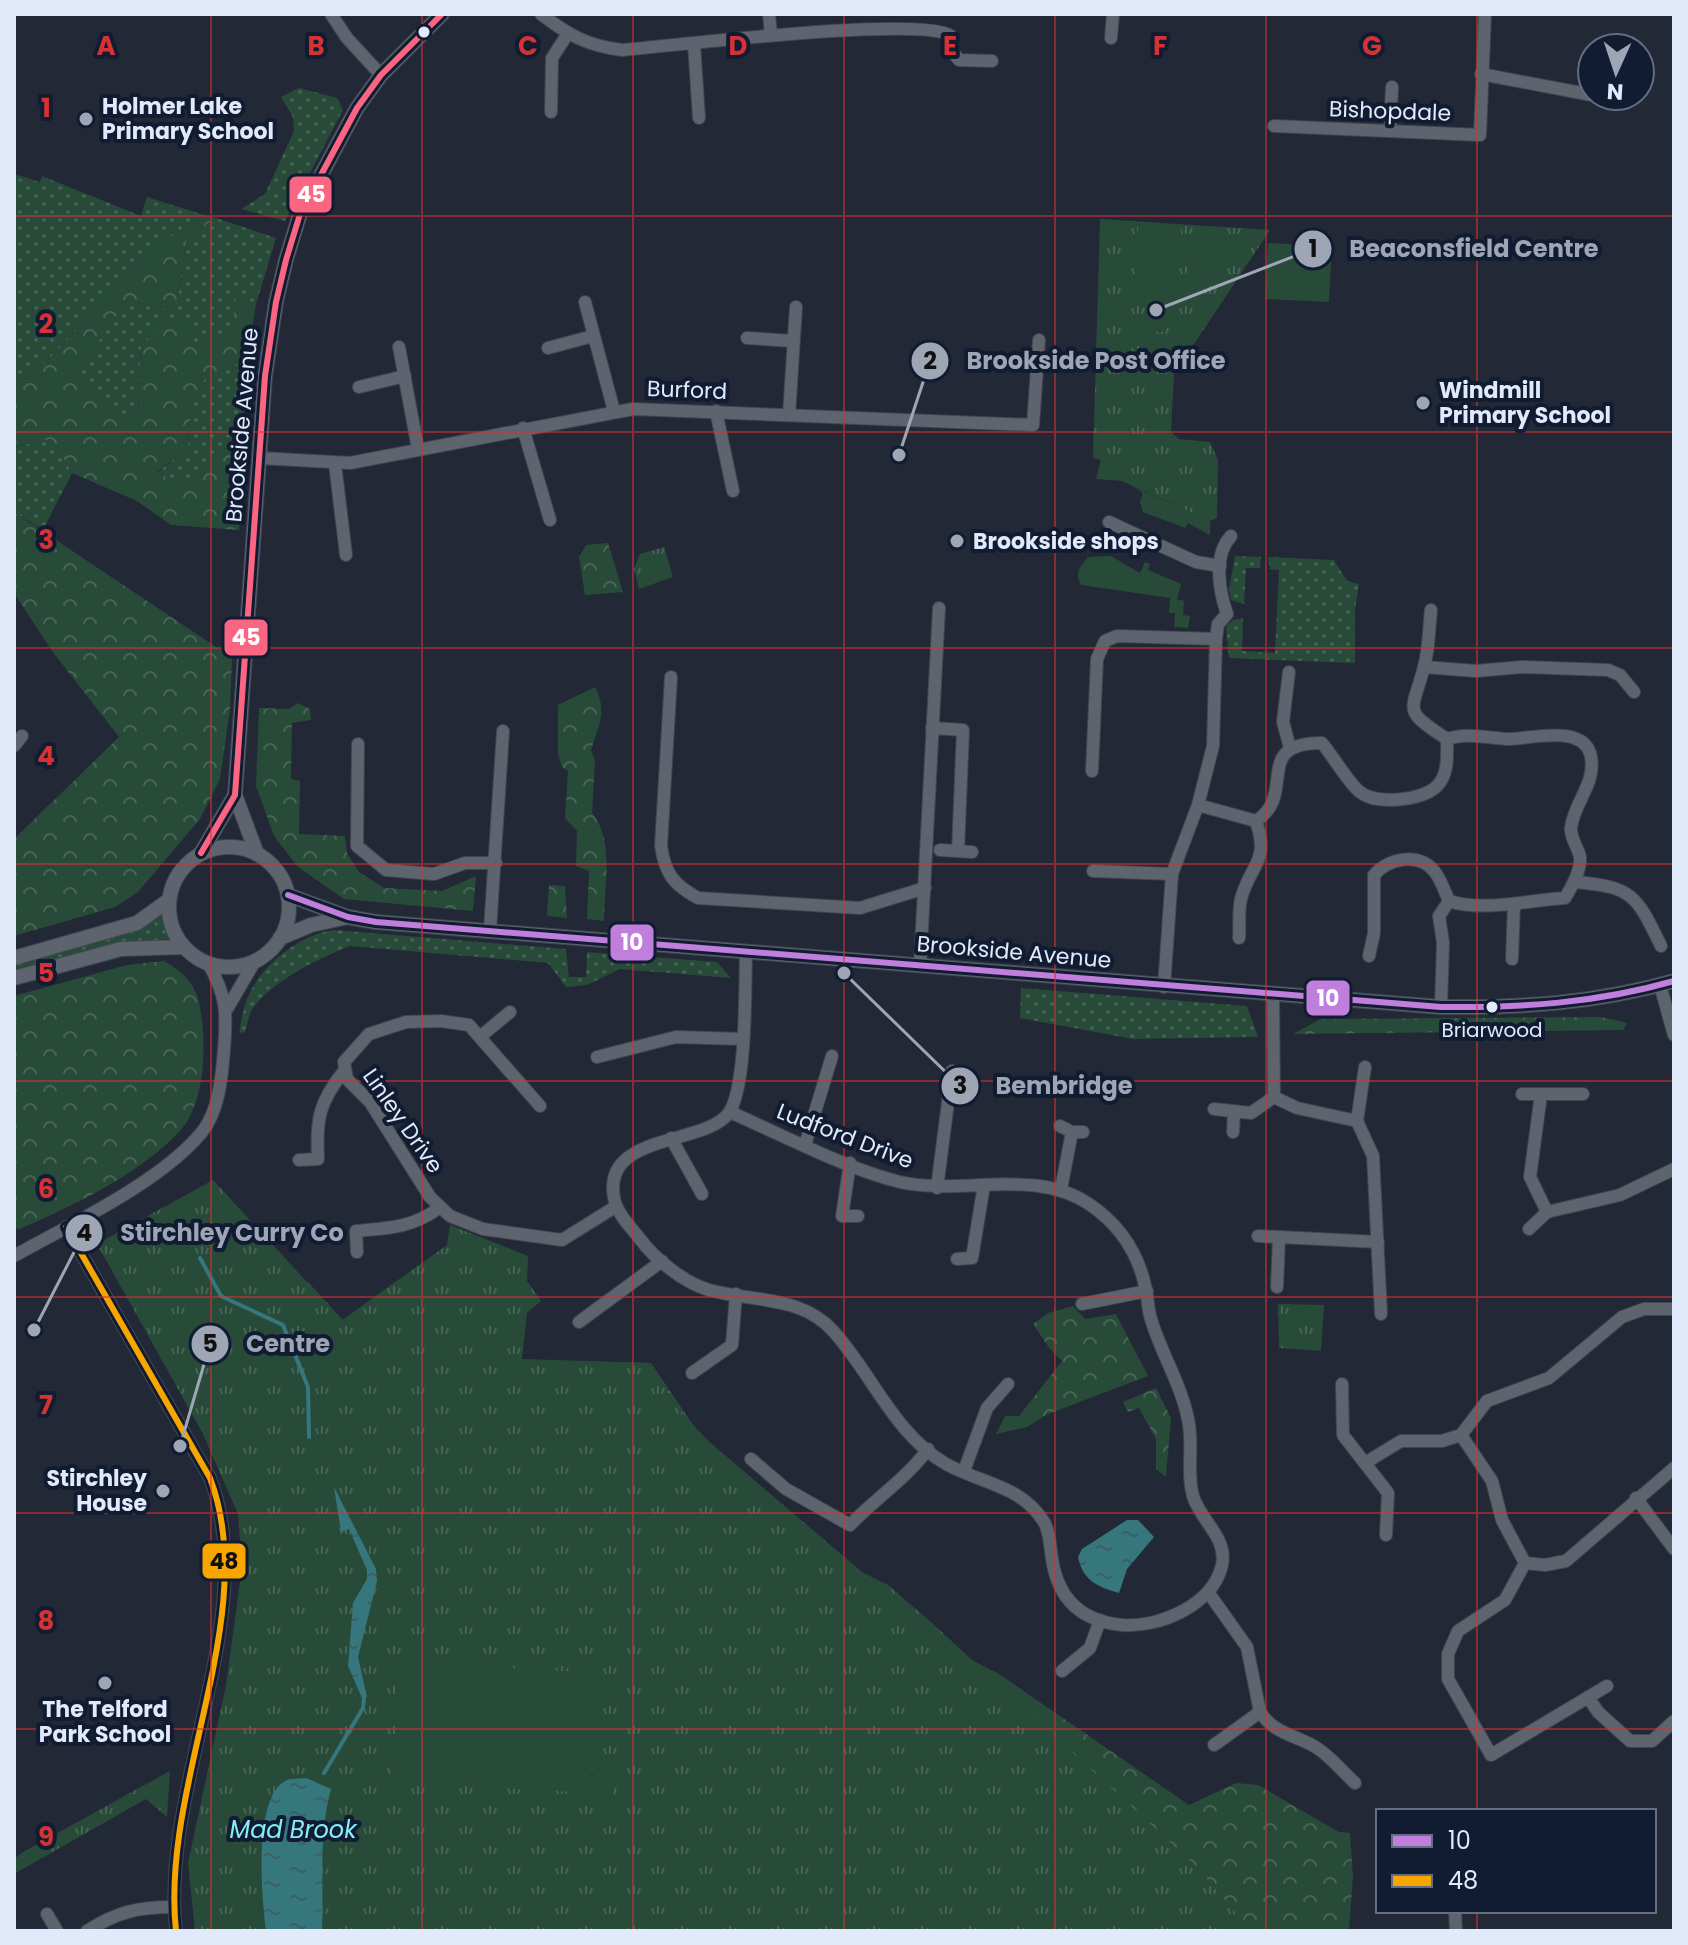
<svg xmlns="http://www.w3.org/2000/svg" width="1688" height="1945" font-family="Poppins,sans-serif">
	<defs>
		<pattern id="grass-dots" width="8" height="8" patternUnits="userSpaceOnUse" patternTransform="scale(2)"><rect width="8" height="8" fill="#274b38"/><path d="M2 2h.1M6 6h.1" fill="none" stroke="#466556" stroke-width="1.8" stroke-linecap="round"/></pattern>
		<pattern id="forest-crowns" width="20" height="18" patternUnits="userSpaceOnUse" patternTransform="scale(2)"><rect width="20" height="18" fill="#274b38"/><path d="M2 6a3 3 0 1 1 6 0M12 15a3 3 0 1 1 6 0" fill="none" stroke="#466556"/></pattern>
		<pattern id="park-tufts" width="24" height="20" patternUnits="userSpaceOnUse" patternTransform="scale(2)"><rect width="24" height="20" fill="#274b38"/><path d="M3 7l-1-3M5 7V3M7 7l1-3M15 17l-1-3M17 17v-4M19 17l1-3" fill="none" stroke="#466556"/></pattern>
		<pattern id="water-ripples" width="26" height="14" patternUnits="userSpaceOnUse" patternTransform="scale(2)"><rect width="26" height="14" fill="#36777e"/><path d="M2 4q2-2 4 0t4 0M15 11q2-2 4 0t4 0" fill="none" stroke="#3d5e64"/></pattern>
	</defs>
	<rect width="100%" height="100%" fill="#222836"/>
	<g fill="url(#grass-dots)">
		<polygon points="299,88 337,98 343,110 285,221 241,209 265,194 294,131 293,117 281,97"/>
		<polygon points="14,174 40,182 42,176 141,216 147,197 204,215 162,242 49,359 14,388"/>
		<polygon points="216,218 276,238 256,304 236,298 233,331 196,345 141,347 138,413 128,419 75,375 128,299 162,310 177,301 187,238"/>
		<path d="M247,360L242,449L223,448L192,487L156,474L188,447C194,382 185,384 247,360Z"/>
		<polygon points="52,439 72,473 43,530 14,512 14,447"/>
		<polygon points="1235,556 1261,557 1260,568 1246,568 1244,604 1231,600 1229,590"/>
		<polygon points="1268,557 1334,560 1347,581 1359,584 1355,609 1355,663 1229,658 1226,626 1233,620 1243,618 1242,651 1275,653 1279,570 1270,569"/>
		<polygon points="161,914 170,939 130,942 14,973 14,964 138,929"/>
		<path d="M335,930L566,949L569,977H586L587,952L717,962L731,978L620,969L587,985L566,987L548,963L350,946C318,959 275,979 253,1008C249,1014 247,1025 245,1032L239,1033C241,1022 243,1011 246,1002C257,968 300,933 335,930Z"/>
		<polygon points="1021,988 1247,1006 1258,1037 1133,1039 1020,1018"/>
	</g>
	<g fill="url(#forest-crowns)">
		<path d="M204,215L216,218L187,238L177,301L162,310L128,299L75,375L128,419L138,413L141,347L166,319L188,323L196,345L232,331L236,298L256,304L247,360C185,385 194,382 188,447L156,473L192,487L223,448L242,449L239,530L171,525L137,501L72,473L52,439L14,447V388L49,359L162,242Z"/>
		<polygon points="14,512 219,649 233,635 230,709 220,779 200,819 138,892 115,907 14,936 14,839 119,737 52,651 14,593"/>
		<polygon points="608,543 623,592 585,595 579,557 586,545"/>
		<path d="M595,687C608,712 598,726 591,751L595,760L592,813C615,841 604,887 604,921L587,919L589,871L576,866L577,831L565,818L568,771L562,767L558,754V705Z"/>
		<polygon points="298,703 310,709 311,720 292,723 291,779 300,781 299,834 345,836 347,853 359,872 384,888 442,891 476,876 473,911 344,899 298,867 274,836 256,786 259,708 289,709"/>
		<polygon points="549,885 565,886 567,918 547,916"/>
		<path d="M164,961C197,980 200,996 203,1031C205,1061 202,1107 180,1131C136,1177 75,1204 18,1230L14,1224V996L127,965Z"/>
		<polygon points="1601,1017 1627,1023 1623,1030 1293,1034 1321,1019"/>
		<polygon points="402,1278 522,1353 522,1360 651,1363 698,1432 863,1573 888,1585 966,1657 999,1674 1189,1805 1236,1783 1258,1785 1339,1832 1350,1833 1353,1876 1349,1931 1224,1931 299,1389 308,1282 343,1320"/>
		<polygon points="1073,1306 1085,1319 1116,1314 1148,1376 1048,1414 1027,1427 996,1434 1005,1416 1019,1416 1062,1361 1050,1349 1033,1324 1048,1313"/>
		<polygon points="1156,1388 1171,1418 1166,1477 1156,1469 1156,1439 1139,1408 1128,1412 1123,1402"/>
	</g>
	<g fill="url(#park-tufts)">
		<polygon points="1100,219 1270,230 1174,374 1171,432 1179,439 1210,442 1218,460 1217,518 1210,521 1122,481 1096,479 1101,460 1093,458"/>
		<polygon points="664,547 673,577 639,589 634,569 640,554"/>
		<path d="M213,1180L342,1320L447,1245L450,1225L528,1256L527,1281L541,1301L527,1313L522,1359L651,1363C683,1438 799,1518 863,1573L888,1585L933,1624L1195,1865L1234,1911L1245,1931H195L188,1863L226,1685L242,1567L238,1514L202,1432L97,1244Z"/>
		<polygon points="1278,1304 1324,1305 1321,1351 1279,1348"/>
		<polygon points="170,1771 167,1817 146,1799 14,1874 14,1859 23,1852"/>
	</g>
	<g fill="#274b38">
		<polygon points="1138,224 1181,228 1177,300 1134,297"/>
		<polygon points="1208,240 1229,254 1205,290 1184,276"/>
		<polygon points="1268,243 1332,246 1329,302 1265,299"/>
		<polygon points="1146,305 1167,306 1166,332 1145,331"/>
		<polygon points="1132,486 1210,521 1210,535 1188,523 1185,528 1143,512 1140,502 1143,493"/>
		<path d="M1111,556L1140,573L1145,562L1150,564L1148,570L1181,584L1177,599L1184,601L1183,615L1190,616L1188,628L1174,627L1175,613H1169L1170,598L1081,585C1074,572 1080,568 1088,557Z"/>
		<polygon points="399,1662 597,1673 591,1769 613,1771 611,1794 392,1782"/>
	</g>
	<g fill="url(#water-ripples)">
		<polygon points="334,1487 376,1569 377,1581 358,1657 367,1697 362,1698 348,1666 353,1603 367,1579 367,1570 349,1529 341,1532"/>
		<path d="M1127,1520H1138L1154,1537L1127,1569L1119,1593C1098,1587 1083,1581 1078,1557L1082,1549Z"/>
		<path d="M306,1778L331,1789C318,1836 324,1883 322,1931H266C262,1899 252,1795 287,1780C291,1778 300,1779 306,1778Z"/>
	</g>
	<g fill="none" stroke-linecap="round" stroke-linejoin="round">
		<g stroke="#36777e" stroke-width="4">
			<polyline points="200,1258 221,1296 283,1325 308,1387 309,1437"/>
			<polyline points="324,1773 363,1708 364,1698"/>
		</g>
		<g stroke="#404551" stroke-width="14">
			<g id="minor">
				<polyline points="331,14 347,38 381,75"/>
				<path d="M541,14C568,35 588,46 622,50C671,46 923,15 951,36L952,51L959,60L992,61"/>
				<polyline points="769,14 771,35"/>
				<polyline points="1111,38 1113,14"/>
				<polyline points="694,44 699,118"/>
				<polyline points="1481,74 1592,95"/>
				<polyline points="551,112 552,58 567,35"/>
				<polyline points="1274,126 1480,135 1485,14"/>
				<polyline points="1390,131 1392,87"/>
				<polyline points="585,302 614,411"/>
				<polyline points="747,338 793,341"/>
				<polyline points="399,347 418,449"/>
				<polyline points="548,348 593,336"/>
				<polyline points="359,387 405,376"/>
				<polyline points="716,411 733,491"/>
				<polyline points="789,415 796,307"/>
				<polyline points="523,428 550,520"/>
				<polyline points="260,458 350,463 633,409 1033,425 1039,340"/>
				<polyline points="335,464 346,555"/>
				<polyline points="1109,522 1196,562 1220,566"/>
				<path d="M1431,610C1429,628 1429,649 1424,667C1412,713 1401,709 1447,739"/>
				<polyline points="1424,667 1476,671 1522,667 1608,670 1620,675 1634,692"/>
				<polyline points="1289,672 1283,722 1290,748"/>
				<path d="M671,677L661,846C665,874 674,885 698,898L860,908L925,888"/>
				<polyline points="932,728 963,730 958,851"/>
				<polyline points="358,744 357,846 386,870 434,874 465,863 496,863"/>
				<polyline points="14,746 22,736"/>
				<polyline points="1092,771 1097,659 1105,641 1117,636 1216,639"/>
				<polyline points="1198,805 1256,821"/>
				<polyline points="940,850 972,852"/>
				<polyline points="1093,871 1172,874"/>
				<path d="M1575,882C1632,887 1636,894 1661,946"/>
				<polyline points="490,930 503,731"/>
				<path d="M1239,938C1240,926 1238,910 1241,899C1250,864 1270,863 1256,821C1298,794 1251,743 1322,743C1332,755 1350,785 1360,792C1376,805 1422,801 1437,786C1449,774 1447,754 1447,739C1468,732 1487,738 1508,739C1531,739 1585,723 1591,757C1596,784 1574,802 1571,828C1570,838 1578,847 1580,857C1581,871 1572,886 1565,898C1531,900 1482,912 1449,901L1439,916L1443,943L1441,1007"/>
				<path d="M1369,956L1374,933V875C1388,859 1418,851 1435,872C1441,880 1445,892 1449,901"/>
				<polyline points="1512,959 1514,904"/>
				<polyline points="920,966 939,608"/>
				<polyline points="1660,985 1674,1035"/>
				<path d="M1164,987L1172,874L1198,805L1213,746L1216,639L1218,624L1227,614C1219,591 1213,555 1231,536"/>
				<polyline points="1273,995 1274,1097 1297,1108 1357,1121 1365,1067"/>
				<polyline points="227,1009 255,961"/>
				<polyline points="481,1036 510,1012"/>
				<polyline points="597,1057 676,1037 742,1039"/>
				<polyline points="1522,1094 1541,1094"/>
				<polyline points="540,1106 469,1025 441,1021 406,1022 369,1034 344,1062 347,1079 370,1102 430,1197 450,1216 483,1229 562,1240 615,1207"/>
				<polyline points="1214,1109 1251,1113 1274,1097"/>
				<path d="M730,1112C780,1134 849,1170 900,1182C963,1196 1033,1167 1089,1204C1120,1225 1139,1254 1146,1290C1148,1300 1148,1310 1151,1319C1161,1353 1181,1384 1188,1419C1194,1444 1186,1471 1193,1496C1200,1520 1228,1538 1222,1565C1213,1605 1159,1628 1122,1625C1081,1621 1058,1599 1052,1559C1050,1547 1050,1532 1044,1522C1021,1485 982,1484 946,1464C895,1435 872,1374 834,1332C802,1295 752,1302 709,1290C683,1282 656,1260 640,1239C630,1226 617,1214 614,1198C602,1133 702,1146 728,1114C747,1090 745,986 746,952"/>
				<polyline points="1357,1121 1373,1156 1381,1314"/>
				<polyline points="1060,1126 1072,1132 1083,1132"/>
				<polyline points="1233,1132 1234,1112"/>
				<polyline points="671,1138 702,1194"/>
				<polyline points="805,1145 832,1056"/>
				<path d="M299,1160L318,1159C316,1119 319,1102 344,1071"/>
				<polyline points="850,1163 842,1216 858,1216"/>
				<polyline points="937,1188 952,1071"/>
				<polyline points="1061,1189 1072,1132"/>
				<polyline points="1547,1212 1530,1177 1541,1094 1583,1094"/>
				<path d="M66,1227L210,1478C262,1615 160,1783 176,1931"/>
				<polyline points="1529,1229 1547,1212 1620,1195 1674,1169"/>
				<polyline points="1258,1236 1378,1242"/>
				<path d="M357,1252L356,1231C388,1228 412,1228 439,1208"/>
				<path d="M14,1256C71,1224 161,1182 202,1132C219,1111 222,1076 224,1050C227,1013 227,996 208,963"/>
				<polyline points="957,1259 972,1258 984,1185"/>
				<polyline points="1277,1287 1279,1237"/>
				<polyline points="1082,1304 1147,1291"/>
				<polyline points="579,1322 662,1261"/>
				<polyline points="692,1373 732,1345 736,1294"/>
				<polyline points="1342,1384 1343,1435 1388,1493 1386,1535"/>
				<polyline points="1461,1435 1492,1481 1502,1520 1525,1563 1545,1565 1566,1561 1674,1468"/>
				<path d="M751,1459L786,1489L850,1525C875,1499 907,1478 928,1449"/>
				<polyline points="1365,1463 1401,1441 1442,1441 1461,1435 1487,1401 1549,1378 1622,1317 1644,1309 1674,1309"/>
				<polyline points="964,1471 987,1408 1008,1384"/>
				<polyline points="1636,1498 1674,1549"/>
				<polyline points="1525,1563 1505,1600 1458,1631 1448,1654 1448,1679 1491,1755 1607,1686"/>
				<path d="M1208,1592L1247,1647L1260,1712C1275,1735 1297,1735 1317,1748C1331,1757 1343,1772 1355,1783"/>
				<polyline points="1062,1671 1090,1648 1100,1620"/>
				<polyline points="1588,1697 1598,1712 1630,1741 1652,1741 1674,1721"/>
				<polyline points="1214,1745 1260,1712"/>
				<polyline points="1455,1911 1456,1931"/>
				<polyline points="47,1914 57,1931"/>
				<path d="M87,1931C117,1912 138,1907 173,1907"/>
			</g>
		</g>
		<g stroke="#404551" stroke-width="16">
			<g id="tertiary">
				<polyline points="235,795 257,854"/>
				<circle cx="229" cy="907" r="60"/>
				<polyline points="201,853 235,795 265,376 276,302 286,260 300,214 357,108 381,75 442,14"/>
				<path d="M288,895L348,917L376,922L1441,1007C1521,1008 1597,1003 1674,981"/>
				<polyline points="280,938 311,925 348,917"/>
				<polyline points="14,958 137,923 169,900"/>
				<polyline points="14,978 121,949 184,947"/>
			</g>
		</g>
		<use href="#minor" stroke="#5e646e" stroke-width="12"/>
		<use href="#tertiary" stroke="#5e646e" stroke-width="14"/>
		<g stroke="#111c33" stroke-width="12">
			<path id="bus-1" d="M288,895L348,917L376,922L1441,1007C1521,1008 1597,1003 1674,981"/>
		</g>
		<g stroke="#111c33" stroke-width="12">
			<path id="bus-2" d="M66,1227L210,1478C262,1615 160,1783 176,1931"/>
		</g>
		<g stroke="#111c33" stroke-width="12">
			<polyline id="bus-3" points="201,853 235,795 265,376 276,302 286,260 300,214 357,108 381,75 442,14"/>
		</g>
		<use href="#bus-1" stroke="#c07fdc" stroke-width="6"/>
		<use href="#bus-2" stroke="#f7a600" stroke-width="6"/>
		<use href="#bus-3" stroke="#fa6682" stroke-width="6"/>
	</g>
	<path fill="none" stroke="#d73233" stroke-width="2" stroke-opacity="0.55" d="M211,14V1931M422,14V1931M633,14V1931M844,14V1931M1055,14V1931M1266,14V1931M1477,14V1811M14,216H1674M14,432H1674M14,648H1674M14,864H1674M14,1081H1674M14,1297H1674M14,1513H1674M14,1729H1674M1477,1911V1931"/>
	<g fill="#e1eafb" stroke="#111c33" stroke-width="3">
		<circle cx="424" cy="32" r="7"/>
		<circle cx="1492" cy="1007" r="7"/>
	</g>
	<g fill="#9ea6b6" stroke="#111c33" stroke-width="3">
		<circle cx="86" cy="119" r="8"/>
		<circle cx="1423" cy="403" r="8"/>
		<circle cx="957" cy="541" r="8"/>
		<circle cx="163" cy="1491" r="8"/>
		<circle cx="105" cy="1683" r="8"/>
	</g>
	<g text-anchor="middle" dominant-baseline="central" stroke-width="8" stroke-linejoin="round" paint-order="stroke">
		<g font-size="20" fill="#e1eafb" stroke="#111c33">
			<text x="1492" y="1030">Briarwood</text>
		</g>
		<g font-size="22" font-weight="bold" fill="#e1eafb" stroke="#111c33" text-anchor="start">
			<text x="102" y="106">Holmer Lake<tspan x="102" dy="25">Primary School</tspan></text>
			<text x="1439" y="390">Windmill<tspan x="1439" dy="25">Primary School</tspan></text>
			<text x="973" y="541">Brookside shops</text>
			<text x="147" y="1478" text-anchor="end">Stirchley<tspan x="147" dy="25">House</tspan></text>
			<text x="105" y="1709" text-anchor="middle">The Telford<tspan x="105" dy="25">Park School</tspan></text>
		</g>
		<g font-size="22" fill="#e1eafb" stroke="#111c33">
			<text transform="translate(1390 111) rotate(2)">Bishopdale</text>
			<text transform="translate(687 390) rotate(2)">Burford</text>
			<text transform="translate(242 425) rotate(-85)">Brookside Avenue</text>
			<text transform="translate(1014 952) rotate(5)">Brookside Avenue</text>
			<text transform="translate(403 1121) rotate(55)">Linley Drive</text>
			<text transform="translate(845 1136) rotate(21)">Ludford Drive</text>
		</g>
		<g font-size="24" font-style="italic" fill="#83f0f8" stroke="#111c33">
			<text x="293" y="1829">Mad Brook</text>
		</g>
	</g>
	<g font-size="26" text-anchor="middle" font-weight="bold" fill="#d73233" stroke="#111c33" stroke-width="8" stroke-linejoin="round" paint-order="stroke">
		<text x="106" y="55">A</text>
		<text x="316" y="55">B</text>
		<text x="528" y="55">C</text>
		<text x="738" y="55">D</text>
		<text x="950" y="55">E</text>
		<text x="1160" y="55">F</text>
		<text x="1372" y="55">G</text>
		<text x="46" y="117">1</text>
		<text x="46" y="333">2</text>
		<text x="46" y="549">3</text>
		<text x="46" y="765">4</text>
		<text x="46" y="982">5</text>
		<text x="46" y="1198">6</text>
		<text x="46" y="1414">7</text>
		<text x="46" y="1630">8</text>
		<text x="46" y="1846">9</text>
	</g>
	<path fill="none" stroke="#9ea6b6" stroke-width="3" d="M1156 310L1313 249M899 455L930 361M844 973L960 1086M34 1330L84 1233M180 1446L210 1344"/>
	<g fill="#9ea6b6" stroke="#111c33" stroke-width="3">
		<circle cx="1156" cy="310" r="8"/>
		<circle cx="899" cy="455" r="8"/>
		<circle cx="844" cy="973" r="8"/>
		<circle cx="34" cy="1330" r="8"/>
		<circle cx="180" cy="1446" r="8"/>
		<circle cx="1313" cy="249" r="20"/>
		<circle cx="930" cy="361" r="20"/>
		<circle cx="960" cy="1086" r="20"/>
		<circle cx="84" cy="1233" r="20"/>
		<circle cx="210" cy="1344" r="20"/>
	</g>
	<g font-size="24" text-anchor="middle" font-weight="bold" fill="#111">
		<text x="1313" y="257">1</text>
		<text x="930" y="369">2</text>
		<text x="960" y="1094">3</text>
		<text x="84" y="1241">4</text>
		<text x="210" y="1352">5</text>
	</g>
	<g font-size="24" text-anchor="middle" font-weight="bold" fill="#9ea6b6" stroke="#111c33" stroke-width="8" stroke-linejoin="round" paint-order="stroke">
		<text x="1474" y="257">Beaconsfield Centre</text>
		<text x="1096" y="369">Brookside Post Office</text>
		<text x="1064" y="1094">Bembridge</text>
		<text x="232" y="1241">Stirchley Curry Co</text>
		<text x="288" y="1352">Centre</text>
	</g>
	<g stroke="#111c33" stroke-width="3">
		<rect x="288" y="175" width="45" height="39" rx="8" fill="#fa6682"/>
		<rect x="223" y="618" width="46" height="39" rx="8" fill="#fa6682"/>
		<rect x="609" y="923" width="46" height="39" rx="8" fill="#c07fdc"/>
		<rect x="1305" y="979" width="46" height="38" rx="8" fill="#c07fdc"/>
		<rect x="201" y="1542" width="46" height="38" rx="8" fill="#f7a600"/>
	</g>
	<g font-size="22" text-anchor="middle" font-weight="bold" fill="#fff">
		<text x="311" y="202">45</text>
		<text x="246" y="645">45</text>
		<text x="632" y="950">10</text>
		<text x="1328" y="1006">10</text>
	</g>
	<g font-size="22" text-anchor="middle" font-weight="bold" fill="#111">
		<text x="224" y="1569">48</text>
	</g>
	<rect width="1688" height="1945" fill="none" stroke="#e1eafb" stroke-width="32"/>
	<rect x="1376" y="1809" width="280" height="104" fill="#111c33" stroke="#646e83" stroke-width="2"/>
	<rect x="1392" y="1835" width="40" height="12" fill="#c07fdc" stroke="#646e83" stroke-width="2"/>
	<text x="1448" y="1849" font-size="24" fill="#e1eafb">10</text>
	<rect x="1392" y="1875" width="40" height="12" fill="#f7a600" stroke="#646e83" stroke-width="2"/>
	<text x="1448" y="1889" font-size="24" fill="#e1eafb">48</text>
	<g transform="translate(1616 72) rotate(183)"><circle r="38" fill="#111c33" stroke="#646e83" stroke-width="2"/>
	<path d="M0-6L14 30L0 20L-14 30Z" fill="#9ea6b6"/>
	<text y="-12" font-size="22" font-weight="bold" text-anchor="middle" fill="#e1eafb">N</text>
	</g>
</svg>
